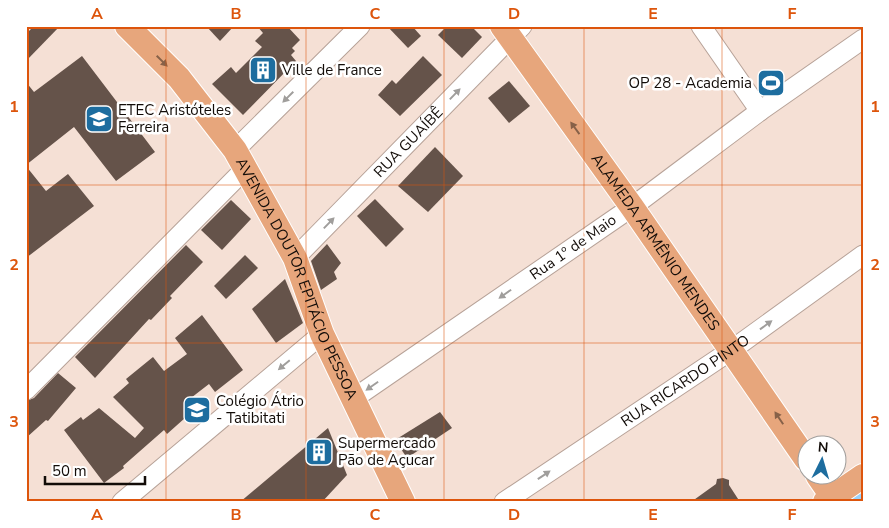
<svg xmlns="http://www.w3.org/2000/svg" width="889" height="528" font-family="'Nunito Sans',sans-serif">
	<rect width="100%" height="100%" fill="#f5e0d5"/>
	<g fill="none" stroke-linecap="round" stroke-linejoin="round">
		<polyline stroke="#9ad2fc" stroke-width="14" points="859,502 863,500"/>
	</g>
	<g fill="#65534a">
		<polygon points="34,26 60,26 26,61 26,34"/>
		<polygon points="206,26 234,26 220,41"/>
		<polygon points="257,26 287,26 300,40 292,48 295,51 291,55 296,61 243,115 212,84 231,67 236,73 262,47 255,41 263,33"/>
		<polygon points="387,26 412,26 421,36 408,48"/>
		<polygon points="447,26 471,26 482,37 462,58 438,35"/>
		<polygon points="82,56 155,152 116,181 74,127 26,165 26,82 34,92"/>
		<polygon points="423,56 442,75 400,116 378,95 392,80 396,84"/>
		<polygon points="509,81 530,106 509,123 488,98"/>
		<polygon points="435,147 463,176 428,212 398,186"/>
		<polygon points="26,166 46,191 68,174 94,206 26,258"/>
		<polygon points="375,199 404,229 386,247 357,216"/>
		<polygon points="231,200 251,219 222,250 201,230"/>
		<polygon points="327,244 341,263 334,272 337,279 321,290 311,261"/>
		<polygon points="186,245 203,262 170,296 172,298 151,320 149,319 95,378 75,357"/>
		<polygon points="245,255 258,268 226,299 214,286"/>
		<polygon points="285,279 303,323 276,343 252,309"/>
		<polygon points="202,315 243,370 215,392 209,384 187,401 194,410 167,434 164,430 123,466 124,468 104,483 64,430 81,417 83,420 99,408 135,438 144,428 113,397 129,383 126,379 153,357 164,371 187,354 175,338"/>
		<polygon points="58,373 76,388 48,421 46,420 26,438 26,401 34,398"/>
		<polygon points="440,412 452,428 407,458 395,440"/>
		<polygon points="328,428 347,475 322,502 240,502"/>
		<polygon points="723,478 729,480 729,485 740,502 691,502 716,484 717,479"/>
	</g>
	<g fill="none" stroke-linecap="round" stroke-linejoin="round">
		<g stroke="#b7a298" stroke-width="21">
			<g id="minor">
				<polyline points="701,26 760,111"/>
				<polyline points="235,150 360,26"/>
				<path id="s1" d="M295,258L522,26"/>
				<polyline points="26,390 245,169"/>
				<polyline points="353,399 632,207 760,111 863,39"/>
				<polyline points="122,502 322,334"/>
				<path id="s2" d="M504,502L733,349L863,255"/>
			</g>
		</g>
		<g stroke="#fff" stroke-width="26">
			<g id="major">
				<path id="s3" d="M127,26L179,78L235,150L295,258L322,334L403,502"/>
				<path id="s4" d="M502,26L632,207L806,459"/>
				<polyline points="818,476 836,502"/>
				<polyline points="825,502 863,476"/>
			</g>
		</g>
		<use href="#minor" stroke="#fff" stroke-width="19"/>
		<use href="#major" stroke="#e7a67c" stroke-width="24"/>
	</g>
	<defs><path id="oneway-solid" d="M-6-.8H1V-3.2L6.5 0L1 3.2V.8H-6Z" transform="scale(1.25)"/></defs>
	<g fill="#876148">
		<use href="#oneway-solid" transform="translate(162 61) rotate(45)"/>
		<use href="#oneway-solid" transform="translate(575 128) rotate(-126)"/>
		<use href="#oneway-solid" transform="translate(779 418) rotate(-124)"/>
	</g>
	<g fill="#a09e9c">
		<use href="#oneway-solid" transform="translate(455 94) rotate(-46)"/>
		<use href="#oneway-solid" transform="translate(288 97) rotate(135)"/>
		<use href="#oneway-solid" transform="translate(329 223) rotate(-46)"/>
		<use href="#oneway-solid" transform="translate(505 294) rotate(145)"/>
		<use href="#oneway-solid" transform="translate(766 325) rotate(-36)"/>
		<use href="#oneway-solid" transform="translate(284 365) rotate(140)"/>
		<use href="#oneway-solid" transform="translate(372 386) rotate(145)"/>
		<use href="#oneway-solid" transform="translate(544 475) rotate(-34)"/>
	</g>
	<path fill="none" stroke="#dd550c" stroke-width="1" stroke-opacity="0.55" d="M166,26V502M306,26V502M444,26V502M584,26V502M722,26V502M26,185H863M26,343H863"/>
	<defs>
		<g id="building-square" transform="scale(1.4375)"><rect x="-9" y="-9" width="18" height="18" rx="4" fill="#1d6d9f" stroke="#fff"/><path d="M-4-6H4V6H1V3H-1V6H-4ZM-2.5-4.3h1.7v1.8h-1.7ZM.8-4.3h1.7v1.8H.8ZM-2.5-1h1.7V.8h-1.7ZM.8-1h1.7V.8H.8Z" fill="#fff"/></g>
		<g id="stadium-square" transform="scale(1.4375)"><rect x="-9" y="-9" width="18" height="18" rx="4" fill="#1d6d9f" stroke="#fff"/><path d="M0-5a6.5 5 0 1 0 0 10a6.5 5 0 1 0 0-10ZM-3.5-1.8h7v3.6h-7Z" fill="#fff"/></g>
		<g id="university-square" transform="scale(1.4375)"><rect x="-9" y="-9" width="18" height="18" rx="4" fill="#1d6d9f" stroke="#fff"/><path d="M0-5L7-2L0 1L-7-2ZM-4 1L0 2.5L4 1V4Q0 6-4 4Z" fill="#fff"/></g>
		<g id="school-square" transform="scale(1.4375)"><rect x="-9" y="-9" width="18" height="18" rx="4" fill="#1d6d9f" stroke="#fff"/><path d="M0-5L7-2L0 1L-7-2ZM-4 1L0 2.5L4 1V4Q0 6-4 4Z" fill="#fff"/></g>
	</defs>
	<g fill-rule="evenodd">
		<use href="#building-square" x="263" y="70"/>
		<use href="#stadium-square" x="771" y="83"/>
		<use href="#university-square" x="99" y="119"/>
		<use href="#school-square" x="197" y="410"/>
		<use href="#building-square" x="319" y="452"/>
	</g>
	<g text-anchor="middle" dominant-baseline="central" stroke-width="5" stroke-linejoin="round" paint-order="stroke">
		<g font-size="15" fill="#120c08" stroke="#fff" text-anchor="start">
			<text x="282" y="70">Ville de France</text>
			<text x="752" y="83" text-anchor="end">OP 28 - Academia</text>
			<text x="118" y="110">ETEC Aristóteles<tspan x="118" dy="17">Ferreira</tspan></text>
			<text x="216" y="401">Colégio Átrio<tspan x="216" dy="17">- Tatibitati</tspan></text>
			<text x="338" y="443">Supermercado<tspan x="338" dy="17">Pão de Açucar</tspan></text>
		</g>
		<g font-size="15" fill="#120c08" stroke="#fff">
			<text stroke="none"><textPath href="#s1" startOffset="162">RUA GUAÍBÊ</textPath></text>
			<text stroke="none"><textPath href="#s4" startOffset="265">ALAMEDA ARMÊNIO MENDES</textPath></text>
			<text transform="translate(573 247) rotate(-35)">Rua 1º de Maio</text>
			<text stroke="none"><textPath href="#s3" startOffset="308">AVENIDA DOUTOR EPITÁCIO PESSOA</textPath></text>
			<text stroke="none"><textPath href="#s2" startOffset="218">RUA RICARDO PINTO</textPath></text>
		</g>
	</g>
	<rect width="889" height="528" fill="none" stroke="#ffffff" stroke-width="55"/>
	<g transform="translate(822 460) rotate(5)"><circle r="24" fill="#ffffff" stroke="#a09e9c"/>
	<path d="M0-4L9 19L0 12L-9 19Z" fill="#1d6d9f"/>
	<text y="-8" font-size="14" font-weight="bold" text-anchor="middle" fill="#120c08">N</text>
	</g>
	<path d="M45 476v8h100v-8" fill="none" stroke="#120c08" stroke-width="2.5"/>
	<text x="52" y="476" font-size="15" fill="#120c08" stroke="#ffffff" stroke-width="4" paint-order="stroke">50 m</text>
	<rect x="28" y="28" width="834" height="472" fill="none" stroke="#dd550c" stroke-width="2"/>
	<g font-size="16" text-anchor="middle" font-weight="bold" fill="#dd550c">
		<text x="97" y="19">A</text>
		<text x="236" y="19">B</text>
		<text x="375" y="19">C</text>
		<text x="514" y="19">D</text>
		<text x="653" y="19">E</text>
		<text x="792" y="19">F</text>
		<text x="14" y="112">1</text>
		<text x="875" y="112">1</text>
		<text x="14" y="270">2</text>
		<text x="875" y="270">2</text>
		<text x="14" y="427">3</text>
		<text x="875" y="427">3</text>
		<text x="97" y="520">A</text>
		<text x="236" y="520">B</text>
		<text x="375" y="520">C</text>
		<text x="514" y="520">D</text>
		<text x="653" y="520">E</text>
		<text x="792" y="520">F</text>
	</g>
</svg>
